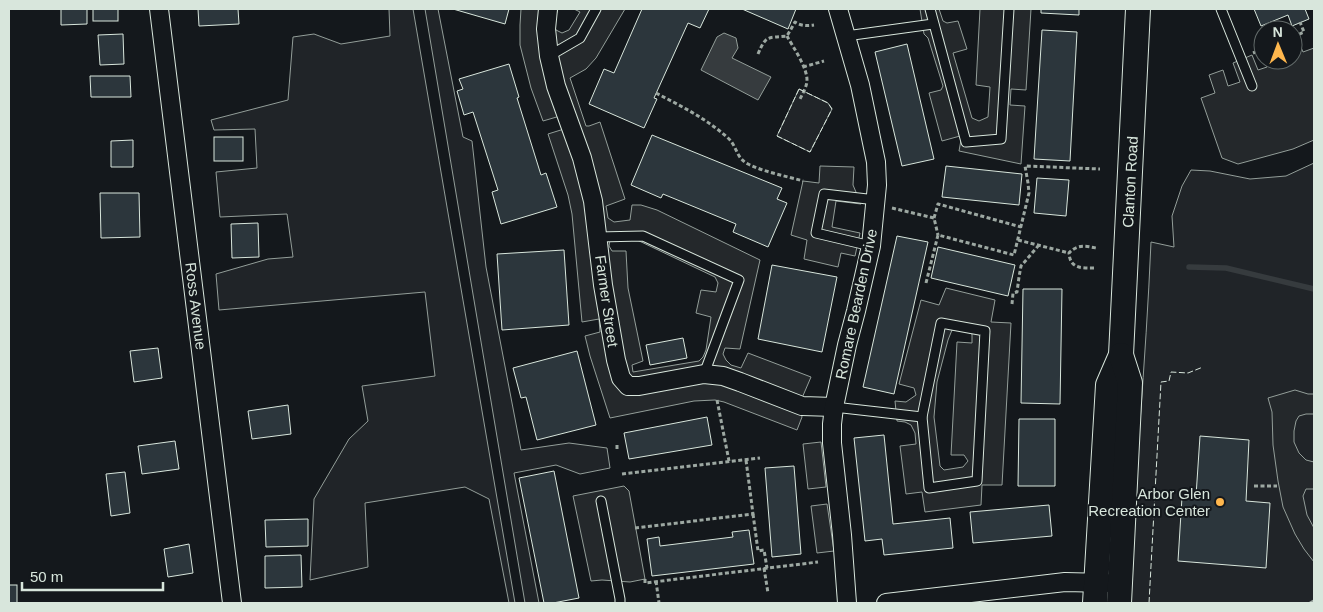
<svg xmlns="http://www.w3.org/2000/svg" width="1323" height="612" font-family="Arial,sans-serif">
	<rect width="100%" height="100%" fill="#14181c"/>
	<g fill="#202428" stroke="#939e99">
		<polygon points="389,9 413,9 515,603 509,603 489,499 465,487 365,503 368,567 310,580 314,499 349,439 368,421 362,386 435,376 425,292 219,310 216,274 268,259 293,257 287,214 220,217 216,172 257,168 255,129 214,130 211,120 288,100 293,37 314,34 341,44 390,36"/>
		<polygon points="425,9 438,9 463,137 472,141 486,267 521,450 569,443 607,448 610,468 580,474 556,465 514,473 539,603 525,603"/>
		<polygon points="799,89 828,103 832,109 810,152 777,136"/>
		<path d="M1314,163V603H1129C1134,483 1146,362 1151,242L1174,247L1172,216L1182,186L1191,170L1210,171L1250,179L1286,176Z"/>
	</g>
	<g fill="#24282b" stroke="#939e99" fill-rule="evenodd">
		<path d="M521,9H558L553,24L556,30L562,33L569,30L580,12L574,9H625L596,58L586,69L570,78L586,126H589L600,122L625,199L606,206L608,218L614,222L630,220L632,205H641L657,210L760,260L740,349L725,348L723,354L726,360L731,365L741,368L748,353L811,377L799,405L802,417L797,430L724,402L715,400L694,401L610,418L590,356L585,336L600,332L599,319L582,322L572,214L568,195L548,134L564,129L560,116L543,121L531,88L520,45V25ZM635,239L715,277L718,283L716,292L701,290L696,313L711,317L706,350L703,357L699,361L633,372L632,365L643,361L628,288L626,251H612L609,246L610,240Z"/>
		<polygon points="920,9 939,9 943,21 947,23 958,21 967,49 953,53 972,118 979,121 988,117 990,87 976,85 980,9 1031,9 1026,90 1011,89 1010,105 1025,106 1021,164 959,151 961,140 960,136 942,141 929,93 941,90 943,86 928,38 924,34"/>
		<polygon points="1297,38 1303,52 1314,48 1314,140 1293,149 1238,164 1222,158 1201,98 1215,93 1209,75 1223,70 1228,86 1240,82 1233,63 1252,55 1258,70 1267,67 1264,60 1293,60 1293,40"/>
		<polygon points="820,166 854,167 853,185 861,204 836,201 832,227 860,233 855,256 841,253 838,267 804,259 807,240 791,235 803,181 819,183"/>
		<path d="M946,288L995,300L991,322L1011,323L1002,485H982L981,505L925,512L922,492L906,494L900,446L916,444L915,433L911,425L905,422L897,421L895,401L906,402L916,395L914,388L899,384L921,300L939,305ZM960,329L972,334V343L957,342L951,455H964L968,461L963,467L944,470L940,466L934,417L937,382L948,340L952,330Z"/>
		<polygon points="1295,390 1308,394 1314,394 1314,414 1306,414 1299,416 1296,421 1294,431 1294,442 1299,453 1306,460 1314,462 1314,489 1306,489 1303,496 1307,515 1314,528 1314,562 1304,549 1295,534 1283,507 1278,481 1273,445 1272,412 1268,398"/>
		<polygon points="821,442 826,487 808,489 803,444"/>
		<polygon points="624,486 629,491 645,579 630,582 602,580 591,581 573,496"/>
		<polygon points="827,504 834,551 817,553 811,506"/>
	</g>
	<polygon fill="#363b3e" stroke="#939e99" points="724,33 736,38 738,48 732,58 771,77 758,100 701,70 717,37"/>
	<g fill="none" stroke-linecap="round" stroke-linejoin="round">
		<polyline stroke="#363b3e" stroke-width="5.5" points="1189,267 1226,268 1314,289"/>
	</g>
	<g fill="#2c363c" stroke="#d8e6dc">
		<polygon points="61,9 87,9 87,24 61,25"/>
		<rect x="93" y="9" width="25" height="12"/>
		<polygon points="198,9 238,9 239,24 199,26"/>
		<polygon points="453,9 509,9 505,24"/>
		<polygon points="642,9 709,9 700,28 688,23 654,98 657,99 644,128 589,104 604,69 614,73"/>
		<polygon points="742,9 796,9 788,29"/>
		<polygon points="1041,9 1079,9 1079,15 1041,13"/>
		<polygon points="1254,9 1306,9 1305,9 1309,19 1292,26 1288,15 1261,26"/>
		<polygon points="1042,30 1077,32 1070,161 1034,159"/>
		<polygon points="123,34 124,64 100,65 98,35"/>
		<polygon points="907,44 934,159 902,166 875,52"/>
		<polygon points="509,64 519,97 517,98 541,175 546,173 557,207 501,224 492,192 498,190 473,112 464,115 457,91 463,89 459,79"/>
		<polygon points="90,76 130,76 131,97 91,97"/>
		<polygon points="652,135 782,188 777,199 787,203 768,247 733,232 736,224 663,194 661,198 631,185"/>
		<rect x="214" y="137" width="29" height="24"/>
		<polygon points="133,140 133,167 111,167 111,141"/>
		<polygon points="946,166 1022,174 1019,205 942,197"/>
		<polygon points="1037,178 1069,180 1066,216 1034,213"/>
		<polygon points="100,193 139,193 140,237 101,238"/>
		<polygon points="258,223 259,257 232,258 231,224"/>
		<polygon points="897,236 928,242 894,394 863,387"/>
		<polygon points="938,247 1015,265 1008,296 931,278"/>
		<polygon points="564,250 569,325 502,330 497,254"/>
		<polygon points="772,265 837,277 822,352 758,339"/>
		<polygon points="1023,289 1062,289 1060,404 1021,403"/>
		<polygon points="683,338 687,358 650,365 646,345"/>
		<polygon points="158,348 162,378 134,382 130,351"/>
		<polygon points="577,351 596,425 537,440 526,397 521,398 513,368"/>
		<polygon points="288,405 291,434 252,439 248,411"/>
		<polygon points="707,417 712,445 629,459 624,433"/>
		<polygon points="1019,419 1055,419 1055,486 1018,486"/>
		<polygon points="884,435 893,524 950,518 953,548 884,555 882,539 865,541 854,438"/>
		<polygon points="1200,436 1249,440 1246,501 1270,503 1266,568 1178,561 1182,497 1196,496"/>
		<polygon points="175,441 179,469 142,474 138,446"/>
		<polygon points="794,466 801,554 772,557 765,468"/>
		<polygon points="554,471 579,598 553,603 544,603 519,478"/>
		<polygon points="125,472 130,513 111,516 106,474"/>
		<polygon points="1049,505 1052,536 973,543 970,512"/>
		<polygon points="308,519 308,546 266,547 265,520"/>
		<polygon points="749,530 754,564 652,576 647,539 659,537 660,546 733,537 732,532"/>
		<polygon points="189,544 193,573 168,577 164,549"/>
		<polygon points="301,555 302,587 265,588 265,556"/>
		<rect x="9" y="585" width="8" height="18"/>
	</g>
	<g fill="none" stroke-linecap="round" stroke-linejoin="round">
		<g stroke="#d8e6dc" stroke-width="11">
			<g id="service">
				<polyline points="930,9 966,142 1001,139 1009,9"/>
				<polyline points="1221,9 1252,86"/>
				<polyline points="846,36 933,24"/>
				<polyline points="549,56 580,38 596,9"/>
				<polyline points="598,237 643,236 739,280 704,374"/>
				<polyline points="871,246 816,233 824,194 876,200"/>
				<polygon points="941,323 985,331 977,481 929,488 922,417"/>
				<polyline points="834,407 922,417"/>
				<polyline points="601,501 620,599 620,603"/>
			</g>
		</g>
		<g stroke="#d8e6dc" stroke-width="20">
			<g id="minor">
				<polyline points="159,9 232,603"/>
				<polyline points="548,9 546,29 549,56 556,86 582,158 593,201 603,285 616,360 621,378 628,386 639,386 704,374 723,376 740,382 802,406 834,407"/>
				<polyline points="838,9 860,85 876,162 877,185 871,246 856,311 847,345 834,407 832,424 832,443 842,535 847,603"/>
				<polyline points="886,603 1065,582 1107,583"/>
			</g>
		</g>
		<g stroke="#d8e6dc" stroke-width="26">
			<g id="secondary">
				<polyline points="1095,603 1108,385 1121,355 1138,9"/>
				<polyline points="1119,603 1130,383 1121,355"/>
			</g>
		</g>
		<g stroke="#9da8a2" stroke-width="3" stroke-dasharray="4 2.5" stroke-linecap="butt">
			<path d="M787,36C793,47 807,67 807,80C807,86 803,93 800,99"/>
			<polyline points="1293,37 1304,32 1300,22"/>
			<polyline points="1253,53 1263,49"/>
			<path d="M758,54C766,35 767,38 787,36L795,22C801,26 807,26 814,25"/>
			<polyline points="803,67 824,61"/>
			<path d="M656,93C681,106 707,119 728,138C737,146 736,158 748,164C764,172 786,176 803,181"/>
			<polyline points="892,208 934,218 938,235"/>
			<polyline points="934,218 938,204 1021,227"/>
			<polyline points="1018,240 1069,253"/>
			<path d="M1094,268C1082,268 1070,269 1069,253C1077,244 1086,246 1096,248"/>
			<polyline points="926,283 938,235 1014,255 1029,193 1028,183 1025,166 1100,169"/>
			<polyline points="1012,304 1013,293 1017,292 1019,277 1021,266 1039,245"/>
			<polyline points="717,400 729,461"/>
			<polyline points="617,445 617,449"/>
			<polyline points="622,474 760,458"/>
			<polyline points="1254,486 1277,486"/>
			<polyline points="753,514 758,551 764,550 767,568"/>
			<polyline points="635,528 753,514 746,460"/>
			<polyline points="764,568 768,593"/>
			<polyline points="645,579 645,583 818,562"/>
			<polyline points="656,581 659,603"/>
			<polyline points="1310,603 1314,601"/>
		</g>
		<use href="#service" stroke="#14181c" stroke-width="9"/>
		<use href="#minor" stroke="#14181c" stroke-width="18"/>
		<use href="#secondary" stroke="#14181c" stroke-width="24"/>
		<g stroke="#d8e6dc" stroke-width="1" stroke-dasharray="6 2.5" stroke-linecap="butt">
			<polygon points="799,89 828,103 832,109 810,152 777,136"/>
			<polyline points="1149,603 1161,382 1169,381 1171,372 1188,373 1203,367"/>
		</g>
	</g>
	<circle fill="#ffb74d" stroke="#14181c" stroke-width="2" cx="1220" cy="502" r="5"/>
	<g text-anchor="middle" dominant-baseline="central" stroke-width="4" stroke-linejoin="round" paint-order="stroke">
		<g font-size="15" fill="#d8e6dc" stroke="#14181c">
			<text transform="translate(1130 182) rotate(-87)">Clanton Road</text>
			<text transform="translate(607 301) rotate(82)">Farmer Street</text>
			<text transform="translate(856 304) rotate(-78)">Romare Bearden Drive</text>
			<text transform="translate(196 306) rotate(83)">Ross Avenue</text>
		</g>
		<g font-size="15" fill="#d8e6dc" stroke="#14181c" text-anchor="end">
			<text x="1210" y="493">Arbor Glen<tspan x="1210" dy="17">Recreation Center</tspan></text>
		</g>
	</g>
	<rect width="1323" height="612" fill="none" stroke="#d8e6dc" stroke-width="20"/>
	<g transform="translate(1278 45) rotate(359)"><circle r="24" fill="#14181c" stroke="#626a69"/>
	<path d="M0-4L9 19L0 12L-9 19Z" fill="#ffb74d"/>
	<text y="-8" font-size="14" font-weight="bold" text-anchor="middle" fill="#d8e6dc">N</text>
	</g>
	<path d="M22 582v8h141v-8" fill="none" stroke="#d8e6dc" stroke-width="2.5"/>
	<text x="30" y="582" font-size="15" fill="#d8e6dc" stroke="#14181c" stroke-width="4" paint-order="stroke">50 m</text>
</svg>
